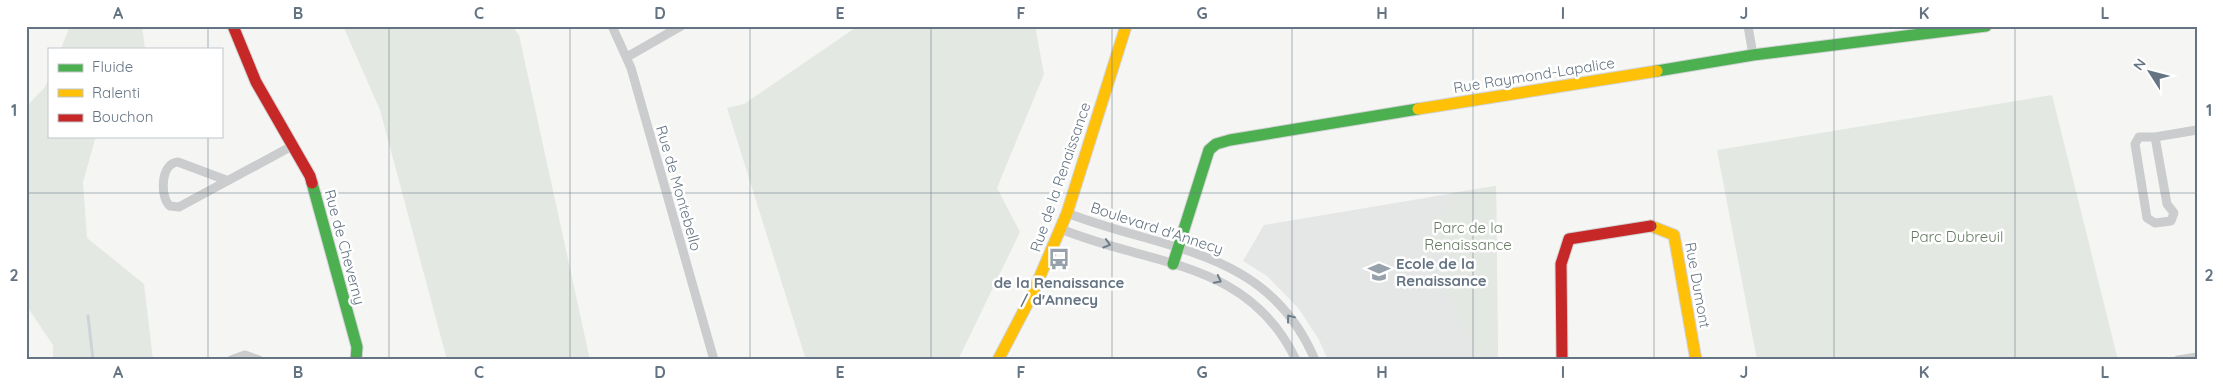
<svg xmlns="http://www.w3.org/2000/svg" width="2223" height="386" font-family="Quicksand,sans-serif">
	<rect width="100%" height="100%" fill="#f5f5f4"/>
	<polygon fill="#e5e7e6" points="1496,186 1498,360 1328,360 1319,340 1299,309 1267,276 1243,261 1264,225"/>
	<g fill="#e4e8e2">
		<polygon points="70,26 142,26 145,49 61,49"/>
		<polygon points="343,26 512,26 519,35 590,360 447,360 380,110"/>
		<polygon points="858,26 1035,26 1044,74 997,188 1020,232 958,360 806,360 727,108 744,104"/>
		<polygon points="49,79 49,136 96,136 83,182 87,238 144,284 153,360 53,360 53,345 26,305 26,107 45,87"/>
		<polygon points="2052,95 2118,360 1757,360 1717,150"/>
		<path d="M1496,186L1498,360H1476C1470,329 1454,302 1439,275L1449,262L1429,223L1451,211V193Z"/>
	</g>
	<g fill="none" stroke-linecap="round" stroke-linejoin="round">
		<polyline stroke="#cdd4d7" stroke-width="3" points="88,316 93,360"/>
		<g stroke="#d2d3d4" stroke-width="13">
			<g id="fast">
				<polyline points="1657,71 1753,55 1986,26"/>
				<polyline points="312,183 357,347 356,360"/>
				<polyline points="1173,264 1209,150 1216,144 1230,140 1418,109"/>
			</g>
		</g>
		<g stroke="#d2d3d4" stroke-width="13">
			<g id="slow">
				<polyline points="1418,109 1657,71"/>
				<polyline points="1651,226 1674,235 1696,360"/>
				<polyline points="998,360 1032,295 1067,213 1126,26"/>
			</g>
		</g>
		<g stroke="#d2d3d4" stroke-width="13">
			<g id="jam">
				<polyline points="233,26 256,82 310,176 312,183"/>
				<polyline points="1562,360 1561,264 1569,239 1651,226"/>
			</g>
		</g>
		<g stroke="#cacccd" stroke-width="9">
			<polyline points="612,26 631,68 714,360"/>
			<polyline points="1748,26 1753,55"/>
			<polyline points="627,57 681,26"/>
			<polyline points="2155,137 2167,204 2174,213 2171,221 2155,223 2147,218 2135,144 2139,137 2155,137 2197,130"/>
			<path d="M226,180L178,162C160,163 160,198 170,206L179,207L292,146"/>
			<path d="M1067,213C1164,251 1268,248 1315,360"/>
			<path d="M1061,229C1150,266 1248,259 1296,360"/>
			<polyline points="231,360 245,355 259,360"/>
			<polyline points="2178,360 2197,357"/>
		</g>
		<use href="#fast" stroke="#4caf50" stroke-width="11"/>
		<use href="#slow" stroke="#ffc107" stroke-width="11"/>
		<use href="#jam" stroke="#c62828" stroke-width="11"/>
	</g>
	<defs><path id="oneway-chevron" d="M-2-3.5L2.5 0L-2 3.5" fill="none" stroke-width="1.6" stroke-linecap="round" stroke-linejoin="round" transform="scale(1.25)"/></defs>
	<g stroke="#6f7d8a">
		<use href="#oneway-chevron" transform="translate(1107 244) rotate(17)"/>
		<use href="#oneway-chevron" transform="translate(1218 280) rotate(27)"/>
		<use href="#oneway-chevron" transform="translate(1290 318) rotate(-127)"/>
	</g>
	<path fill="none" stroke="#657483" stroke-width="1" stroke-opacity="0.55" d="M208,26V49M389,26V360M570,26V360M750,26V360M931,26V360M1112,26V360M1292,26V360M1473,26V360M1654,26V360M1834,26V360M2015,26V360M208,136V360M26,193H2197"/>
	<defs>
		<g id="bus-bare" transform="scale(1.725)"><path d="M-5-6H5V4H4V6H2V4H-2V6H-4V4H-5ZM-3.5-4V0h7V-4ZM-3.5 1.2v1.5H-2V1.2ZM2 1.2v1.5H3.5V1.2Z" fill="#97a1ab" stroke="#fff" stroke-width="2.5" paint-order="stroke"/></g>
		<g id="school-bare" transform="scale(1.725)"><path d="M0-5L7-2L0 1L-7-2ZM-4 1L0 2.5L4 1V4Q0 6-4 4Z" fill="#97a1ab" stroke="#fff" stroke-width="2.5" paint-order="stroke"/></g>
	</defs>
	<g fill-rule="evenodd">
		<use href="#bus-bare" x="1059" y="259"/>
		<use href="#school-bare" x="1379" y="272"/>
	</g>
	<g text-anchor="middle" dominant-baseline="central" stroke-width="5" stroke-linejoin="round" paint-order="stroke">
		<g font-size="15" fill="#657483" stroke="#fff">
			<text transform="translate(1534 75) rotate(-9)">Rue Raymond-Lapalice</text>
			<text transform="translate(1060 177) rotate(-71)">Rue de la Renaissance</text>
			<text transform="translate(679 188) rotate(74)">Rue de Montebello</text>
			<text transform="translate(1157 228) rotate(18)">Boulevard d'Annecy</text>
			<text transform="translate(345 247) rotate(75)">Rue de Cheverny</text>
			<text transform="translate(1698 285) rotate(80)">Rue Dumont</text>
		</g>
		<g font-size="15" fill="#677b64" stroke="#fff">
			<text x="1468" y="227">Parc de la<tspan x="1468" dy="17">Renaissance</tspan></text>
			<text x="1957" y="236">Parc Dubreuil</text>
		</g>
		<g font-size="15" font-weight="bold" fill="#657483" stroke="#fff" text-anchor="start">
			<text x="1396" y="263">Ecole de la<tspan x="1396" dy="17">Renaissance</tspan></text>
			<text x="1059" y="282" text-anchor="middle">de la Renaissance<tspan x="1059" dy="17">/ d'Annecy</tspan></text>
		</g>
	</g>
	<rect width="2223" height="386" fill="none" stroke="#ffffff" stroke-width="55"/>
	<rect x="48" y="48" width="175" height="90" fill="#ffffff" stroke="#c1c7cd"/>
	<rect x="58" y="64" width="25" height="8" fill="#4caf50" stroke="#c1c7cd"/>
	<text x="92" y="72" font-size="15" fill="#657483">Fluide</text>
	<rect x="58" y="89" width="25" height="8" fill="#ffc107" stroke="#c1c7cd"/>
	<text x="92" y="98" font-size="15" fill="#657483">Ralenti</text>
	<rect x="58" y="114" width="25" height="8" fill="#c62828" stroke="#c1c7cd"/>
	<text x="92" y="122" font-size="15" fill="#657483">Bouchon</text>
	<g transform="translate(2150 72) rotate(306)" stroke="#ffffff" stroke-width="4" paint-order="stroke">
	<path d="M0-4L9 19L0 12L-9 19Z" fill="#657483"/>
	<text y="-8" font-size="14" font-weight="bold" text-anchor="middle" fill="#657483">N</text>
	</g>
	<rect x="28" y="28" width="2168" height="330" fill="none" stroke="#657483" stroke-width="2"/>
	<g font-size="16" text-anchor="middle" font-weight="bold" fill="#657483">
		<text x="118" y="19">A</text>
		<text x="298" y="19">B</text>
		<text x="479" y="19">C</text>
		<text x="660" y="19">D</text>
		<text x="840" y="19">E</text>
		<text x="1021" y="19">F</text>
		<text x="1202" y="19">G</text>
		<text x="1382" y="19">H</text>
		<text x="1563" y="19">I</text>
		<text x="1744" y="19">J</text>
		<text x="1924" y="19">K</text>
		<text x="2105" y="19">L</text>
		<text x="14" y="116">1</text>
		<text x="2209" y="116">1</text>
		<text x="14" y="281">2</text>
		<text x="2209" y="281">2</text>
		<text x="118" y="378">A</text>
		<text x="298" y="378">B</text>
		<text x="479" y="378">C</text>
		<text x="660" y="378">D</text>
		<text x="840" y="378">E</text>
		<text x="1021" y="378">F</text>
		<text x="1202" y="378">G</text>
		<text x="1382" y="378">H</text>
		<text x="1563" y="378">I</text>
		<text x="1744" y="378">J</text>
		<text x="1924" y="378">K</text>
		<text x="2105" y="378">L</text>
	</g>
</svg>
